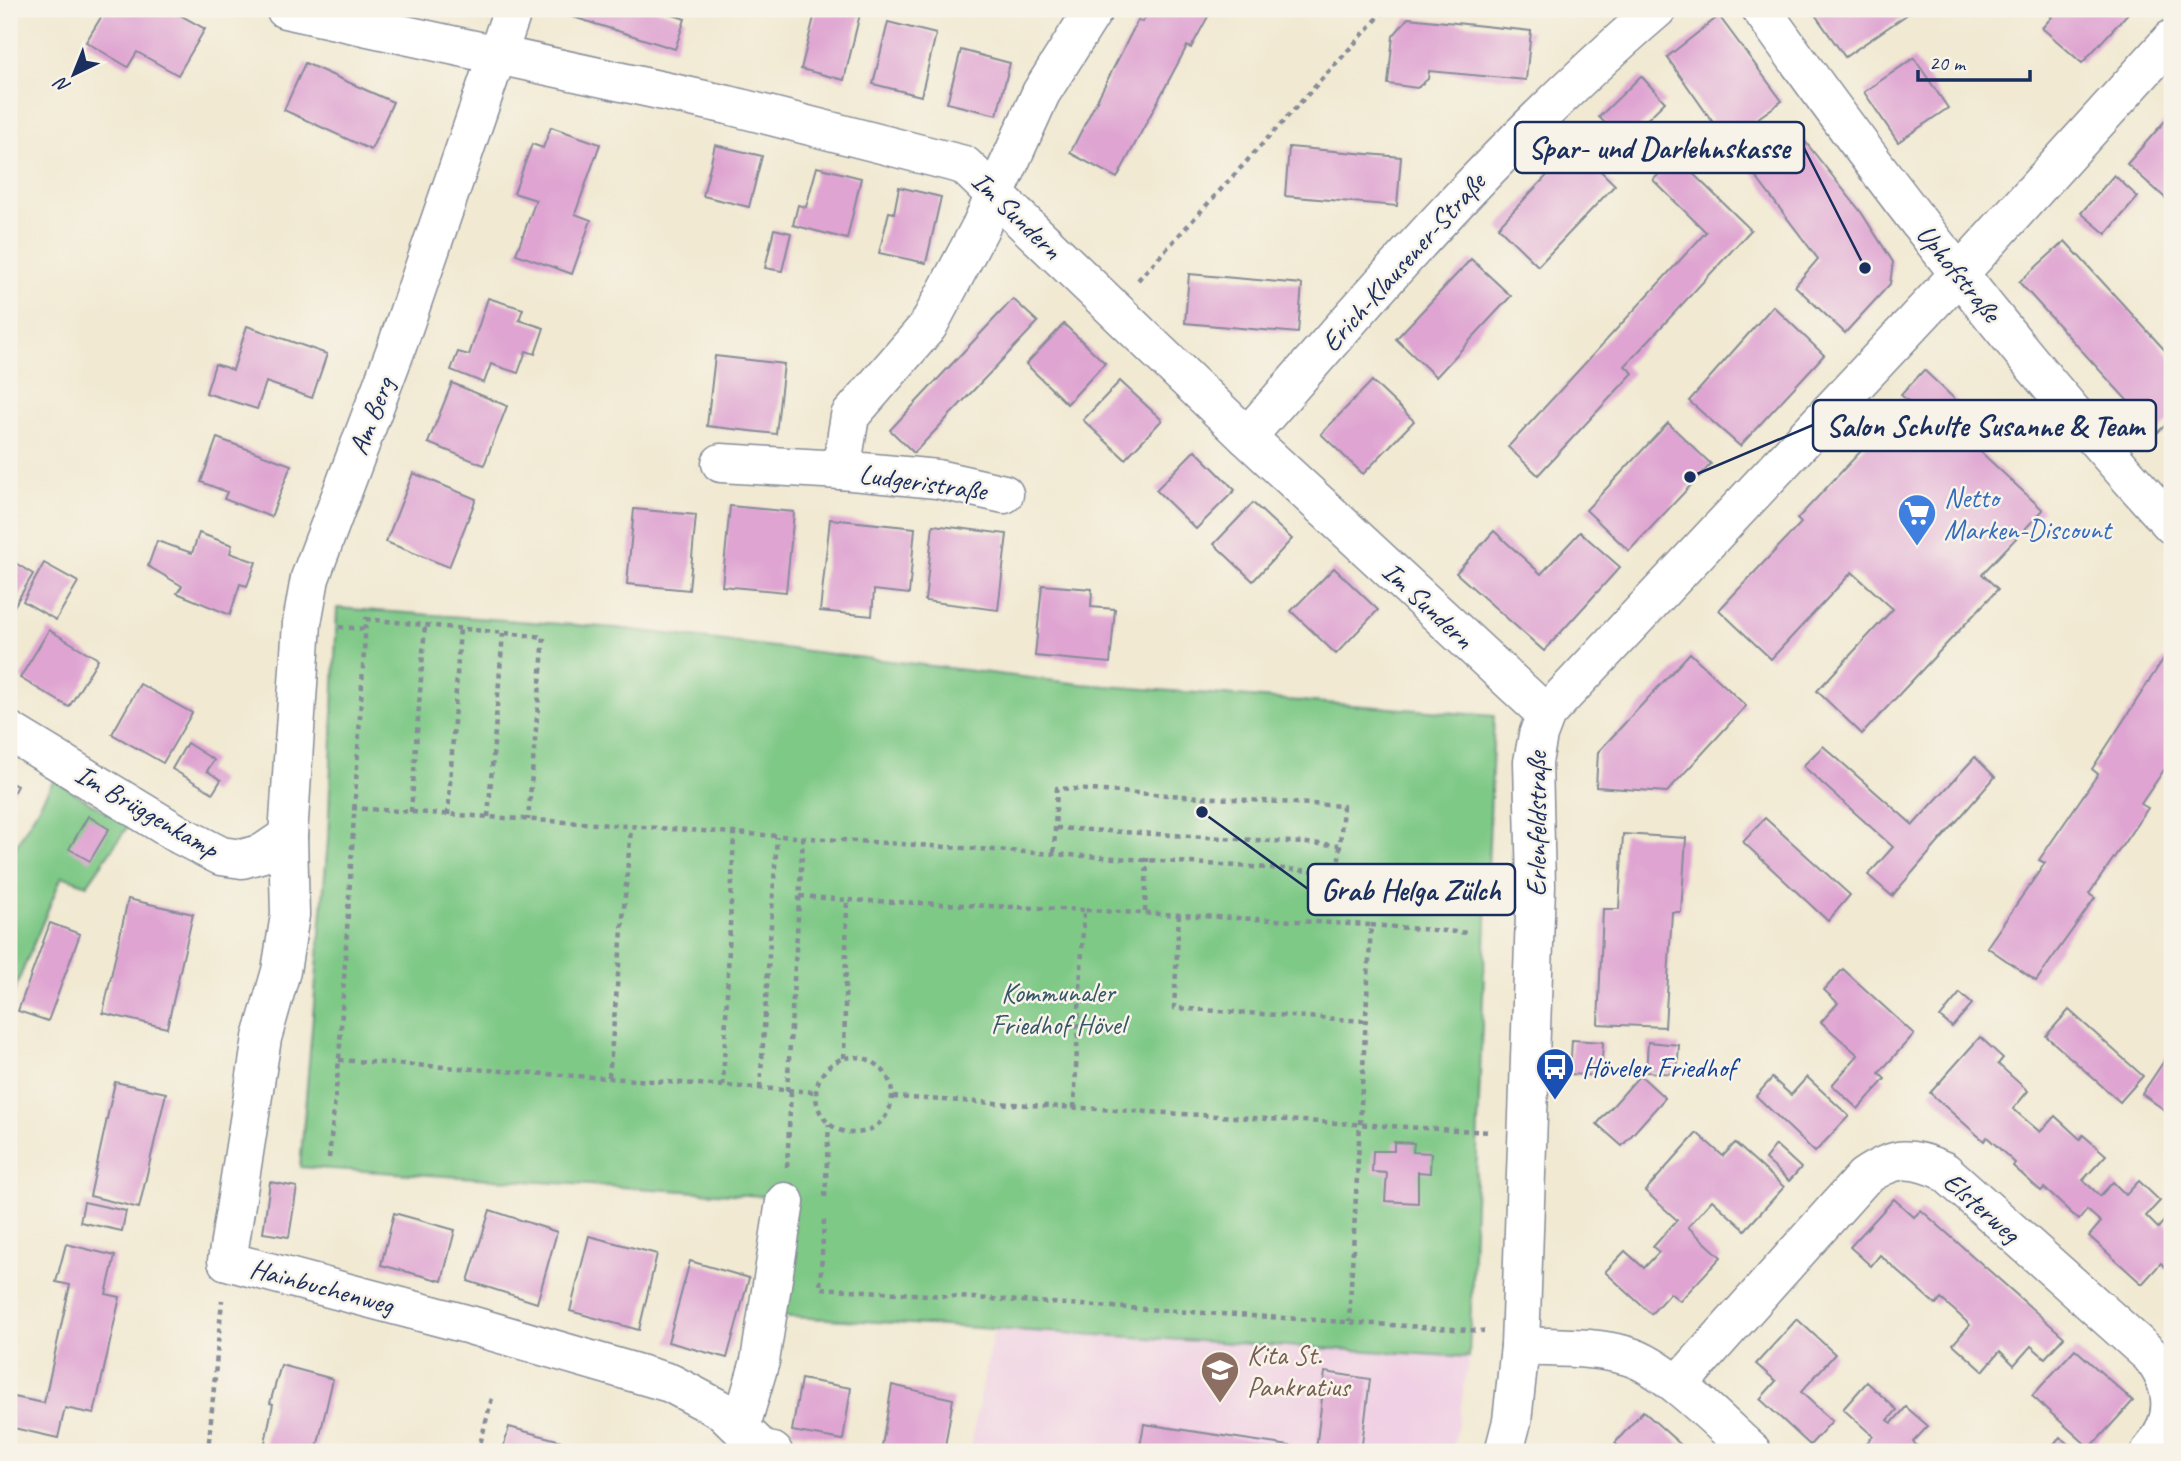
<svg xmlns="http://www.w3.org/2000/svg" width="2181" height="1461" font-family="Caveat,sans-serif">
	<rect width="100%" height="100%" fill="#f7f3e8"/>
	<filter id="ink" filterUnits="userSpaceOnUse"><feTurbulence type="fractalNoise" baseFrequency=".0143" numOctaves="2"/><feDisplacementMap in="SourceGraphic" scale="14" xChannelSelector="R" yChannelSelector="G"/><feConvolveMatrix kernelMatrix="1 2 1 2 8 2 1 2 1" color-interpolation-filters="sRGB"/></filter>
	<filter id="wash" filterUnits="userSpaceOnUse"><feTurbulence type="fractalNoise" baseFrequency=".00686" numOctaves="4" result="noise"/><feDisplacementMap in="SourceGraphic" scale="28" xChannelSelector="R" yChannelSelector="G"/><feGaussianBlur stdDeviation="1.57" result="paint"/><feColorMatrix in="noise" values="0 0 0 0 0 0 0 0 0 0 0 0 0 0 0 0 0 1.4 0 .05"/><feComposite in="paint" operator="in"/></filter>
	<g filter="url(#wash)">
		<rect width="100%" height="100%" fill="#f1e9d2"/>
		<polygon fill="#f0d0e4" points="994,1329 1469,1357 1453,1452 969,1452"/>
		<g fill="#7fc987" stroke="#4d7c72" stroke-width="2">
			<polygon points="337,608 616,628 1081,684 1494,716 1469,1357 777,1316 795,1198 300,1167 328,840"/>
			<polygon points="54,780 128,826 87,885 62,876 9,1003 9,858"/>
		</g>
		<g id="blocks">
			<g fill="#dfa4d2">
				<polygon points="106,9 169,9 205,29 178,75 137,52 128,67 86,42"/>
				<polygon points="572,9 655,9 685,19 675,49 570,16"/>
				<polygon points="816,9 838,9 860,14 844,80 801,69"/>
				<polygon points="1150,9 1212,9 1191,48 1187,46 1117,178 1070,153 1138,20 1142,22"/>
				<polygon points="1811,9 1915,9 1845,57"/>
				<polygon points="2044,9 2132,9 2082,63 2042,28 2052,17"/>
				<polygon points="1719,16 1782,101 1726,141 1667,57"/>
				<polygon points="1408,18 1531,31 1526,80 1429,71 1428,79 1417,88 1388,84 1393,36"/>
				<polygon points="888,22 936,34 921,96 873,84"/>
				<polygon points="961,50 1010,63 997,115 947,103"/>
				<polygon points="1914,58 1948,108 1898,142 1864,92"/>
				<polygon points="305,63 393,102 371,150 284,110"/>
				<polygon points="1641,76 1665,102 1624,142 1599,117"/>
				<polygon points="2172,113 2172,204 2127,164"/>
				<polygon points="551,127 600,144 575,214 591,220 572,274 516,254 536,200 514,193 532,144 543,148"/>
				<polygon points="1796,130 1861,212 1893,262 1890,284 1845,333 1795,286 1818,259 1749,168"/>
				<polygon points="715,145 762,156 749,207 703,196"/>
				<polygon points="1575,146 1615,185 1538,266 1498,227"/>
				<polygon points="1289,147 1401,157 1397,206 1285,196"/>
				<polygon points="1676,157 1751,230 1625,366 1633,373 1538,475 1508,447 1706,232 1653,180"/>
				<polygon points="817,167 861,178 847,239 793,225 798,205 806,207"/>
				<polygon points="2114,175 2138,197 2106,234 2081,213"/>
				<polygon points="899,187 941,197 926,263 879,253 889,212 894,213"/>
				<polygon points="774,229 791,233 782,271 765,268"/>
				<polygon points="2065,241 2172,358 2172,419 2157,433 2019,282"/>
				<polygon points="1471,259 1511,296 1436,377 1396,339"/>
				<polygon points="1189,274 1302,284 1298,333 1185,323"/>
				<polygon points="488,298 523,309 519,320 544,328 535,354 526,351 518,373 491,364 484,383 451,370 458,352 469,355"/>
				<polygon points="1013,299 1038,322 914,453 890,430"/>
				<polygon points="1773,306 1824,355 1740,446 1689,401"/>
				<polygon points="1064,324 1105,363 1067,404 1026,364"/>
				<polygon points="247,326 327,354 312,398 266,382 257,409 206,393 215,364 233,370"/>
				<polygon points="715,356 784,364 776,434 707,426"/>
				<polygon points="1924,370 1984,427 1970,442 2043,510 1982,574 1998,589 1862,734 1817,691 1893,609 1852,572 1771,659 1719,610 1801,523 1797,519 1908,401 1901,395"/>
				<polygon points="1120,381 1162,420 1125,459 1083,420"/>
				<polygon points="1372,381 1414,421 1363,474 1321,434"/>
				<polygon points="452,383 507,406 484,465 428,443"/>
				<polygon points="1668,423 1711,464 1629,551 1586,510"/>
				<polygon points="217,438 291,465 271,517 224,499 227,492 201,482"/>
				<polygon points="1195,450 1235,490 1196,529 1156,490"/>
				<polygon points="413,473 476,499 449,567 386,542"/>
				<polygon points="1253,503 1292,539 1253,581 1214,544"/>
				<polygon points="730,506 794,512 786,592 722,586"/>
				<polygon points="634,509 696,515 689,590 627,584"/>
				<polygon points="830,519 915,528 909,594 874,590 872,616 820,611"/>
				<polygon points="933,525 1007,534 998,610 925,601"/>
				<polygon points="1494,531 1541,574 1580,532 1620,567 1544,651 1456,573"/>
				<polygon points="199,533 232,545 230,553 256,562 247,586 240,584 230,615 177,593 182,586 148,566 157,541 192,553"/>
				<polygon points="9,559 33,574 9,615"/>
				<polygon points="44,563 78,582 56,620 23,601"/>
				<polygon points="1334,568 1378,610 1336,654 1291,611"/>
				<polygon points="1042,585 1092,589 1091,607 1115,609 1110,663 1035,656"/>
				<polygon points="49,630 98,659 69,707 20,678"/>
				<polygon points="1690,653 1746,706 1667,792 1596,787 1598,752"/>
				<polygon points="2164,658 2172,663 2172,758 2141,804 2148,808 2089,894 2095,898 2036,981 1987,947 2045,863 2039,860 2098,774 2092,769"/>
				<polygon points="140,684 192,713 163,763 112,734"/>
				<polygon points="187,743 214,760 207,771 221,780 213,793 172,769"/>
				<polygon points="1823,746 1913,825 1975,757 1995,777 1892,896 1868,875 1893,847 1803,766"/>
				<polygon points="9,782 17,786 9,800"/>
				<polygon points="88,816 109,829 90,861 69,849"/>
				<polygon points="1765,818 1850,895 1828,921 1743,842"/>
				<polygon points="1623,834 1686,838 1681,912 1672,912 1665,1027 1598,1024 1603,909 1619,909"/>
				<polygon points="128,899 193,914 167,1028 103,1013"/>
				<polygon points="50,923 80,934 48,1021 18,1011"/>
				<polygon points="1843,969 1914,1034 1879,1073 1885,1079 1858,1109 1832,1085 1858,1055 1821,1022 1838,1003 1824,990"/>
				<polygon points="1960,993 1972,1004 1952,1027 1940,1017"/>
				<polygon points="2069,1010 2143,1076 2120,1102 2046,1036"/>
				<polygon points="1980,1037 2003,1058 1998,1064 2028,1091 2013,1109 2040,1132 2055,1116 2080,1139 2083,1135 2106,1155 2083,1180 2100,1196 2113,1182 2126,1195 2139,1181 2160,1201 2146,1216 2158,1228 2164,1221 2172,1229 2172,1274 2161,1263 2142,1284 2089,1236 2101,1222 2087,1210 2079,1220 2044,1188 2041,1191 2013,1166 2015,1163 2000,1149 1987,1137 1984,1141 1930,1093"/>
				<polygon points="1572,1040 1603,1042 1601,1076 1570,1074"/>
				<polygon points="1648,1042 1679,1045 1677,1074 1646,1072"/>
				<polygon points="2172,1049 2172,1115 2142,1094"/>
				<polygon points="1640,1075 1665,1098 1622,1146 1597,1124"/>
				<polygon points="1807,1077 1849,1116 1815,1152 1756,1096 1772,1078 1791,1095"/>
				<polygon points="115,1082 166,1093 139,1208 90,1196"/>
				<polygon points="1697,1133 1723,1156 1735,1143 1784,1187 1745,1230 1712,1200 1688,1227 1721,1257 1680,1301 1670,1293 1651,1314 1605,1272 1625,1251 1644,1268 1659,1252 1653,1247 1677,1220 1645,1191"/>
				<polygon points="1394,1142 1414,1143 1413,1152 1431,1153 1430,1173 1418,1172 1418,1203 1385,1201 1387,1173 1372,1172 1373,1151 1394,1151"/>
				<polygon points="1776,1145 1801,1168 1789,1181 1765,1159"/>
				<polygon points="270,1182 297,1187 289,1237 263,1233"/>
				<polygon points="1894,1199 1914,1217 1921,1210 2064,1337 2045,1358 2031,1346 2014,1365 2000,1351 1983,1371 1953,1344 1970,1325 1955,1311 1941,1299 1936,1305 1880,1255 1871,1266 1850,1247"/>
				<polygon points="84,1202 126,1211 122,1231 80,1222"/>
				<polygon points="490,1210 557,1232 537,1303 468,1281"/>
				<polygon points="394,1213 455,1230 442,1281 381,1265"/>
				<polygon points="589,1236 657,1254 639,1330 570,1311"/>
				<polygon points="66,1244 115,1256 106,1294 120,1297 94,1414 65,1408 58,1438 9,1427 9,1396 44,1403 70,1285 56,1282"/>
				<polygon points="690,1261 749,1278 727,1358 668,1342"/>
				<polygon points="1797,1319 1835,1354 1801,1392 1832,1421 1810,1445 1760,1399 1776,1381 1756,1364"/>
				<polygon points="2075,1349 2133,1401 2090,1448 2032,1396"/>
				<polygon points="281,1365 333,1379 316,1452 263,1452 273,1404 270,1403"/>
				<polygon points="1325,1372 1370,1379 1361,1452 1139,1452 1144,1424 1316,1450"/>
				<polygon points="801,1379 851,1388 843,1440 792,1431"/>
				<polygon points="1867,1382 1897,1410 1888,1420 1892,1423 1906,1407 1928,1426 1913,1442 1924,1452 1859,1452 1873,1436 1843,1409"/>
				<polygon points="892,1385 953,1399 944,1452 881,1452"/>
				<polygon points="1643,1411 1689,1452 1625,1452 1615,1443"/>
				<polygon points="509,1427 561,1441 558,1452 502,1452"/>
				<polygon points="2060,1437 2077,1452 2047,1452"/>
			</g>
		</g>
	</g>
	<g filter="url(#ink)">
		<use href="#blocks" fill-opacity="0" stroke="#868c98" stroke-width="2"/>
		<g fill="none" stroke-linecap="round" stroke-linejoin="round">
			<g stroke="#868c98" stroke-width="41">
				<g id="minor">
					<polyline points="285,9 728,105 964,165 1247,437 1546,714"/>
					<polyline points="513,9 396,349 310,578 302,623 288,836 290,915 281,971 262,1038 227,1261 470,1325 670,1383 723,1411 763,1450 773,1452"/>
					<path d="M1761,9C1888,188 2023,362 2172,525"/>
					<path d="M1247,437C1377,287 1506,138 1657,9"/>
					<polyline points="721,463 841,470"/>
					<polyline points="1004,494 937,479 841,470 850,416 928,326 980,228 1041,93 1094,9"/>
					<polyline points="9,731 180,835 221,856 242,859 263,853 288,836"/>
					<path d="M1520,1346C1555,1348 1594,1346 1628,1356C1665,1366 1723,1426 1752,1452"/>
					<path d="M1678,1385L1864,1177C1895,1156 1911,1156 1944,1171L2150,1355C2176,1386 2178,1421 2150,1452"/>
					<polyline points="741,1426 760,1361 785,1202"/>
					<polyline points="1504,1452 1512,1421 1520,1346 1536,886 1533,762 1538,735 1546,714 1958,275 2172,39"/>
				</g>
			</g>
			<g stroke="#868c98" stroke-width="4.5" stroke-dasharray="5 5" stroke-linecap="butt">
				<polyline points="1138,280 1386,9"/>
				<polyline points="339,627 366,629"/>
				<polyline points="352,808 1497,883"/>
				<polyline points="411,812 425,625"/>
				<polyline points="448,815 460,628"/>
				<polyline points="488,817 503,633"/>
				<polyline points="1056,828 1339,845"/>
				<polyline points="1054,852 1057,788 1343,806 1338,871"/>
				<polyline points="800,896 847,900"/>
				<polyline points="1145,912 1147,858"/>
				<polyline points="1179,914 1174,1008 1366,1021"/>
				<polyline points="1371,925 1469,933"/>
				<circle cx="854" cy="1095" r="38"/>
				<polyline points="844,1058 847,900 1084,910"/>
				<polyline points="339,1060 816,1092"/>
				<polyline points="609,1077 631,828"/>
				<polyline points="723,1086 734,834"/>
				<polyline points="760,1088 777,837"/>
				<polyline points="787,1091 803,838"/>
				<polyline points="893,1097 1491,1132"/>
				<polyline points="1074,1108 1084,910 1371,925 1349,1321"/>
				<polyline points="329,1158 339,1060 366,619 544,637 528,820"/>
				<polyline points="787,1167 791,1091"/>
				<polyline points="825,1197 829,1124"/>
				<polyline points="824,1220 820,1288 1484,1331"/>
				<polyline points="208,1452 222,1300"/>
				<polyline points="478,1452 492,1398"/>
			</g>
			<use href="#minor" stroke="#fff" stroke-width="38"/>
		</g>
	</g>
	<defs>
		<g id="supermarket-pin" transform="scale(2.0125)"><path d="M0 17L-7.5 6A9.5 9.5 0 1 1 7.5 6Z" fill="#3f7fe0" stroke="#f7f3e8"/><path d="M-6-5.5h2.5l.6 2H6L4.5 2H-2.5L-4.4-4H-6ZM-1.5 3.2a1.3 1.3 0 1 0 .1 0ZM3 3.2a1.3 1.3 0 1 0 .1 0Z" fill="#fff"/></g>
		<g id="bus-pin" transform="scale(2.0125)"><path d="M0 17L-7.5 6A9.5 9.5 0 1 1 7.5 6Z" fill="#1a4fb4" stroke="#f7f3e8"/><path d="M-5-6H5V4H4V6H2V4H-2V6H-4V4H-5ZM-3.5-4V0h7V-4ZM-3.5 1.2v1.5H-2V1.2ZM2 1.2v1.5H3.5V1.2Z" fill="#fff"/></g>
		<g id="school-pin" transform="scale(2.0125)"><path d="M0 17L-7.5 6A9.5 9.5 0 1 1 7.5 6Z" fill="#8d6e63" stroke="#f7f3e8"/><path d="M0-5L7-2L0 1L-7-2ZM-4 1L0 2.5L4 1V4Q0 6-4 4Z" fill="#fff"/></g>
	</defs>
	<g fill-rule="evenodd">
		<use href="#supermarket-pin" x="1917" y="513"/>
		<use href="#bus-pin" x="1555" y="1067"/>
		<use href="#school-pin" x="1220" y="1370"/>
	</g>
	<g text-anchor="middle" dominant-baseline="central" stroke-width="5" stroke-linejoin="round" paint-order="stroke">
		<g font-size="28" fill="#1b2f5e" stroke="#f7f3e8">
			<text transform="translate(1017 215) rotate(44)">Im Sundern</text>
			<text transform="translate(1403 262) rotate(-48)">Erich-Klausener-Straße</text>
			<text transform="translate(1959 273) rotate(51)">Uphofstraße</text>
			<text transform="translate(371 416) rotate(-69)">Am Berg</text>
			<text transform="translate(923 482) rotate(8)">Ludgeristraße</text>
			<text transform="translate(1428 605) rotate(43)">Im Sundern</text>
			<text transform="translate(147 811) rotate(30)">Im Brüggenkamp</text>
			<text transform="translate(1536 824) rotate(-90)">Erlenfeldstraße</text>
			<text transform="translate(1982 1207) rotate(41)">Elsterweg</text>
			<text transform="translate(322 1286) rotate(15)">Hainbuchenweg</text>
		</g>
		<g font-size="28" fill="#366cbe" stroke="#f7f3e8" text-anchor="start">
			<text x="1944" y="497">Netto<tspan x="1944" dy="32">Marken-Discount</tspan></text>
		</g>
		<g font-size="28" fill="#345668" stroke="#f7f3e8">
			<text x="1058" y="992">Kommunaler<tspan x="1058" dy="32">Friedhof Hövel</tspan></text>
		</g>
		<g font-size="28" fill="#164399" stroke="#f7f3e8" text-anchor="start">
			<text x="1582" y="1067">Höveler Friedhof</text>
		</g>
		<g font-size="28" fill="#785e54" stroke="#f7f3e8" text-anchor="start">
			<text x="1247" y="1354">Kita St.<tspan x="1247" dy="32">Pankratius</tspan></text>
		</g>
	</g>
	<path fill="none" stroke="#1b2f5e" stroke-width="2.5" d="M1865 268L1804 148M1690 477L1813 425M1202 812L1308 889"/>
	<g fill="#1b2f5e" stroke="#f7f3e8" stroke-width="2.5">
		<circle cx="1865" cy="268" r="7"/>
		<circle cx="1690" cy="477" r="7"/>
		<circle cx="1202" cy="812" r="7"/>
	</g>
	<g fill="#f7f3e8" stroke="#1b2f5e" stroke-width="2.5">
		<rect x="1515" y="122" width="289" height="51" rx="7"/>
		<rect x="1813" y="400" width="343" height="51" rx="7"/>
		<rect x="1308" y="864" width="207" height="51" rx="7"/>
	</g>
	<g font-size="30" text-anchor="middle" font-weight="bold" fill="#1b2f5e">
		<text x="1659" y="158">Spar- und Darlehnskasse</text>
		<text x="1985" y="436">Salon Schulte Susanne &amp; Team</text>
		<text x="1411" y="900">Grab Helga Zülch</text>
	</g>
	<rect width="2181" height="1461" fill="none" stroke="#f7f3e8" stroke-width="35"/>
	<g transform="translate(74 74) rotate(223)" stroke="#f7f3e8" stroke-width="5" paint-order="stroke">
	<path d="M0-5L12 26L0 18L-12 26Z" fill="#1b2f5e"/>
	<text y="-10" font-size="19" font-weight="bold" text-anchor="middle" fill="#1b2f5e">N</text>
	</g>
	<path d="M1918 70v10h112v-10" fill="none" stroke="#1b2f5e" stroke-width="3.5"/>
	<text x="1929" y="70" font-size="21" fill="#1b2f5e" stroke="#f7f3e8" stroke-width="5" paint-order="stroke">20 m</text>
</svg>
